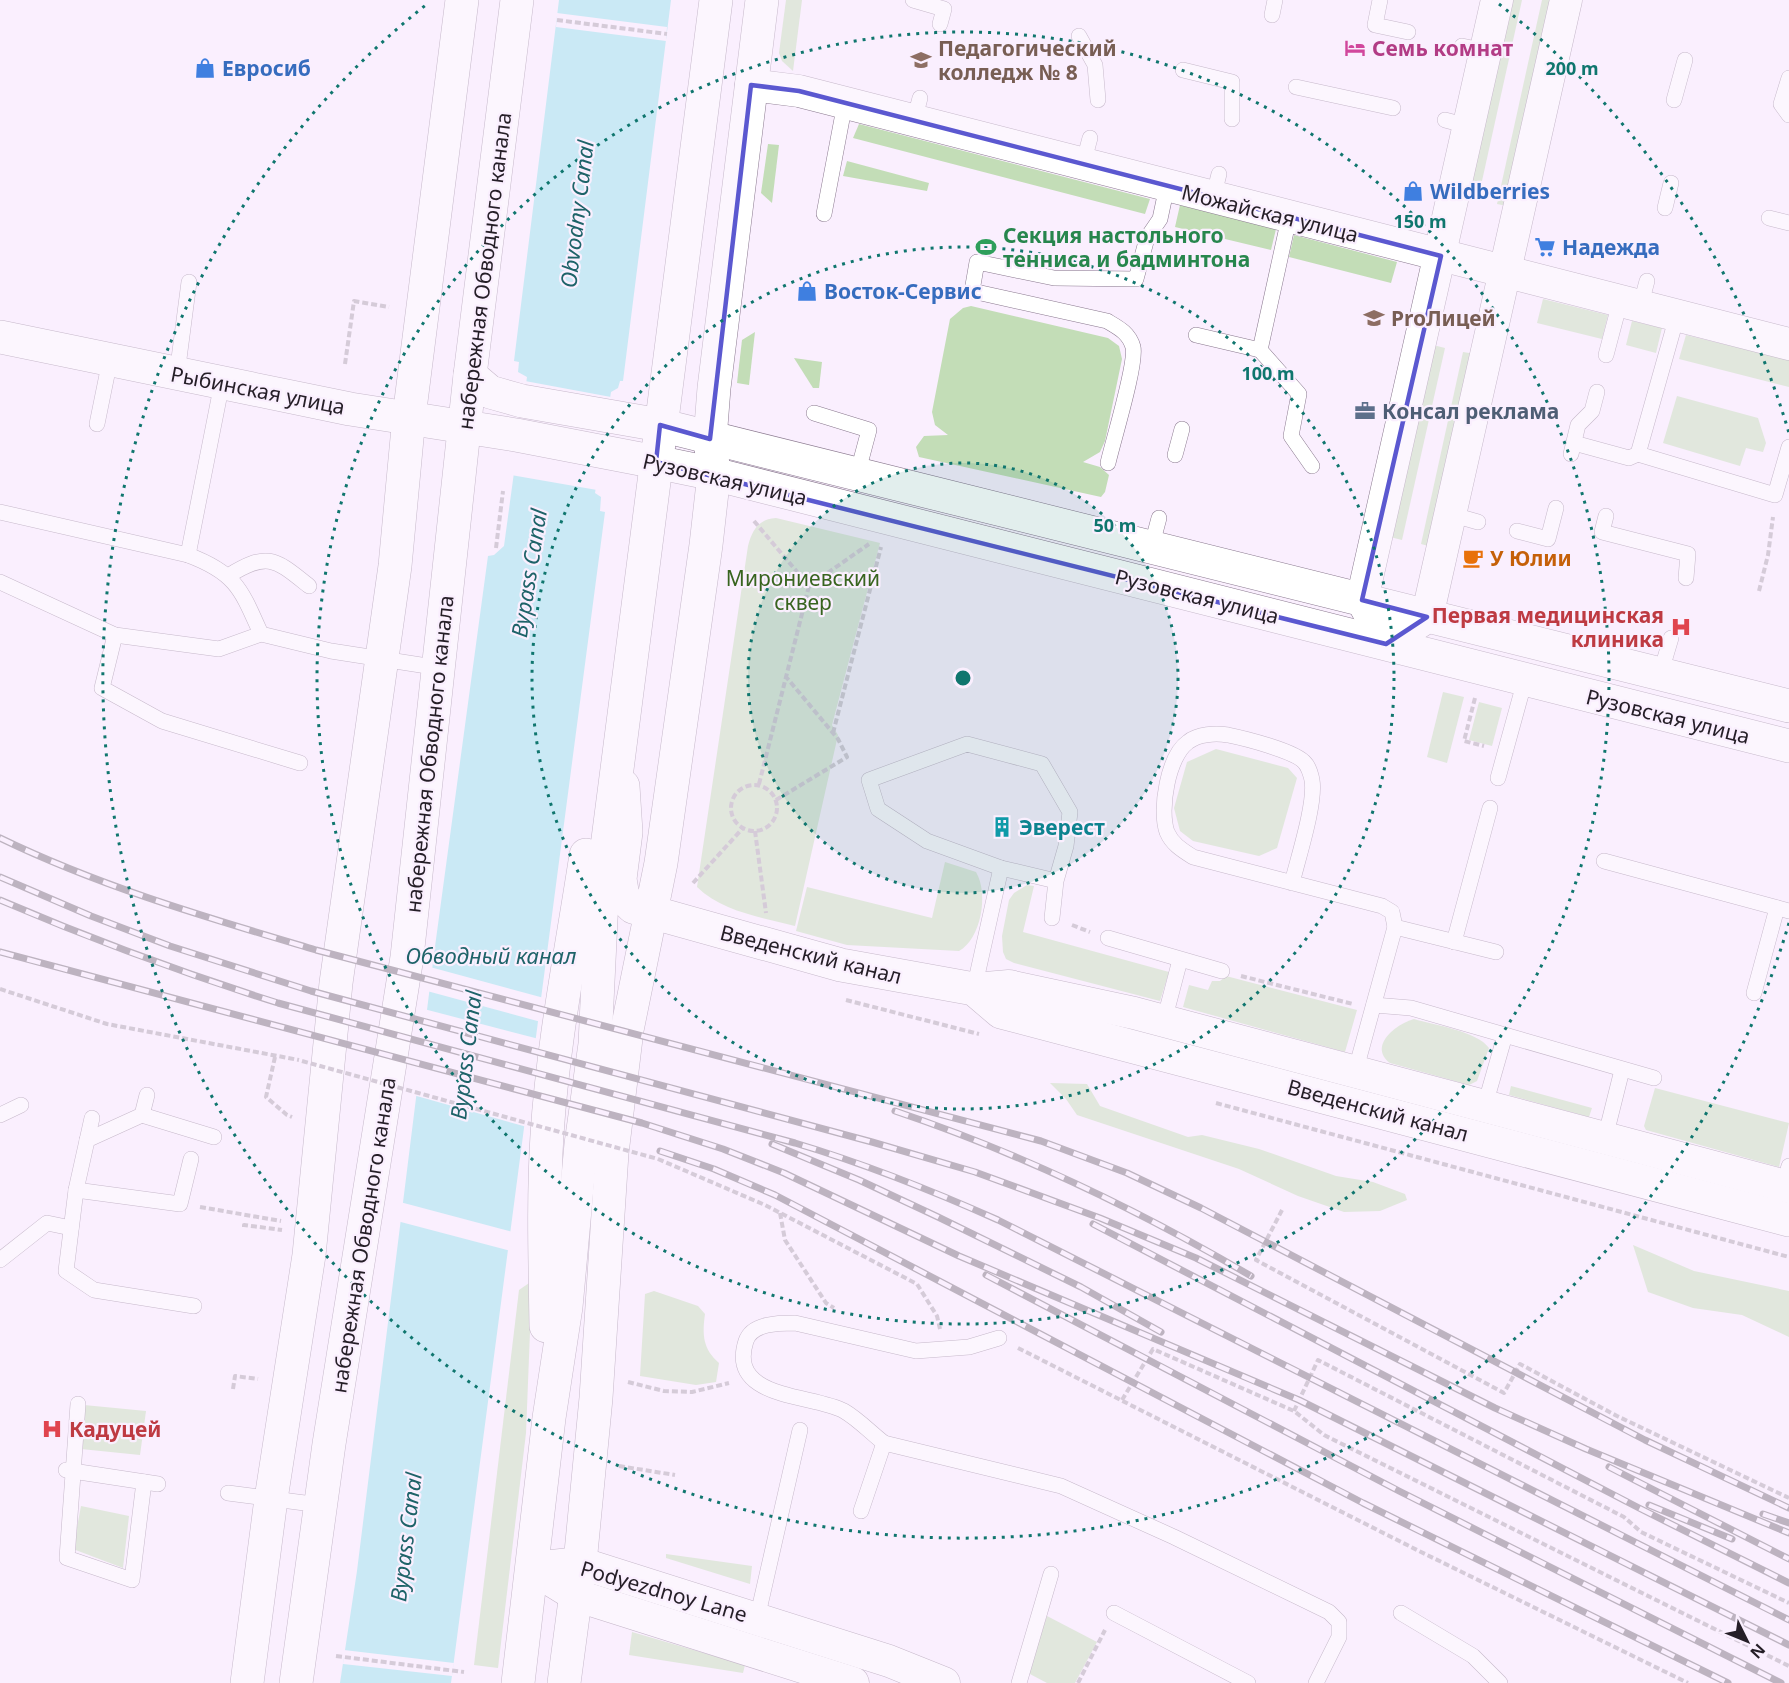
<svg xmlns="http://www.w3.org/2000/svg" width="1789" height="1683" font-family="'Noto Sans',sans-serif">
	<rect width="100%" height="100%" fill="#faeffe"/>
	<g fill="#c3ddb7">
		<polygon points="786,0 802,0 793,71 782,61 779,53"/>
		<polygon points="1512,0 1522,0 1478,199 1467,197"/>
		<polygon points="1542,0 1553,0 1507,206 1497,204"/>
		<polygon points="859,124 1150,199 1145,214 853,138"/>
		<polygon points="768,144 779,145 772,203 761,193"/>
		<polygon points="847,161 929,183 927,191 843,176"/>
		<polygon points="1180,205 1276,229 1271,250 1175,227"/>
		<polygon points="1294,235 1397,262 1391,283 1289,257"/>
		<polygon points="1543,299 1608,315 1602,339 1537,323"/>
		<polygon points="971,306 1108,338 1119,346 1122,359 1105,441 1100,452 1083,462 1100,467 1109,475 1105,492 1101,497 919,457 916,447 924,436 948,435 935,425 932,412 950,319 963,308"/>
		<polygon points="1632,321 1662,328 1656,353 1626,345"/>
		<polygon points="755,332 749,385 737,383 742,340"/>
		<polygon points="1686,335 1789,360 1789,387 1679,359"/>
		<polygon points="1433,345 1445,348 1402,540 1390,537"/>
		<polygon points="1463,352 1475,354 1432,547 1421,544"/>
		<polygon points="794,358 822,362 819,388 813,388"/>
		<polygon points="1677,396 1758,418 1766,443 1763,452 1746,448 1740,466 1663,443"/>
		<path d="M776,518L880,543L832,725L838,735L795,926C761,917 723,912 697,887L748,546C752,531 758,519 776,518Z"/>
		<polygon points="1443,692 1464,697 1447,763 1427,757"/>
		<polygon points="1479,702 1502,708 1492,746 1469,740"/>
		<polygon points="1216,749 1288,768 1297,778 1277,848 1259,856 1193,841 1180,831 1174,808 1187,762"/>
		<path d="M945,862L976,872C989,894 981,939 959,951L847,945L796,931L807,887L932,918Z"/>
		<polygon points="1027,885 1034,886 1023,932 1169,972 1160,1001 1014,963 1006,959 1003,952 1002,936 1009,900 1014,893"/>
		<polygon points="1226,976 1357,1010 1345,1052 1183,1007 1189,985 1208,990 1212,981 1220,981"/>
		<path d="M1414,1019C1434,1025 1477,1031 1489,1048L1477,1081L1469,1085L1390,1063C1368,1046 1396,1024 1414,1019Z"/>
		<polygon points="1050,1083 1087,1084 1100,1106 1188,1137 1202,1135 1259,1149 1336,1176 1373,1182 1405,1194 1407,1200 1380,1211 1344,1212 1298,1196 1239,1169 1077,1115 1066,1099"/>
		<polygon points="1511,1086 1592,1108 1589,1117 1509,1095"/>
		<polygon points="1655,1088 1789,1123 1779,1167 1646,1130 1644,1126"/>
		<polygon points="1633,1245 1694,1271 1789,1291 1789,1337 1742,1315 1693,1308 1648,1292"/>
		<polygon points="532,1281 526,1433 498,1668 474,1665 519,1290"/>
		<path d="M654,1291L698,1306L705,1314C702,1335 703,1349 719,1363L716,1382L696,1385L640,1376L645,1294Z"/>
		<polygon points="84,1405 146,1411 140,1455 81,1449"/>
		<polygon points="81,1506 129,1516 123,1568 73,1549"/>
		<polygon points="666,1554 752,1566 750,1584 666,1558"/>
		<polygon points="1047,1616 1097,1642 1075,1683 1047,1683 1028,1673"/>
		<polygon points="632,1632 745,1665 743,1673 629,1655"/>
	</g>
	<polygon fill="#90e2eb" points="559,0 671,0 623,381 620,381 618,388 611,392 595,493 601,497 600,511 605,512 451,1683 340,1683 357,1571 434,954 488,556 494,555 504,546 527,377 518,372 519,362 514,361"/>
	<g fill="#faeffe">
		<polygon points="557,13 667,27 666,41 556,27"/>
		<polygon points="525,381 611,397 597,490 511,475"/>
		<polygon points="430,967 544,998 541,1022 427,991"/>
		<polygon points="424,1009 539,1039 527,1127 413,1095"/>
		<polygon points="400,1202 513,1232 511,1251 397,1221"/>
		<polygon points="344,1650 454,1663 452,1676 343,1664"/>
	</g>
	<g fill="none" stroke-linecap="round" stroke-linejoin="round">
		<g stroke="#89788e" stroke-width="16">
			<g id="service">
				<polyline points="913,0 944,9 940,24"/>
				<polyline points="1380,0 1375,25 1408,32"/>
				<polyline points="1272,15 1275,0"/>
				<polyline points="1079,36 1095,65 1098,100"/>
				<polyline points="1462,46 1486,51"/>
				<polyline points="1183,70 1232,82 1232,119"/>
				<polyline points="1789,78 1781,104 1789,115"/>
				<polyline points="1296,87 1393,108"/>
				<polyline points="1674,100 1685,60"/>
				<polyline points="1445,120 1468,126"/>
				<polyline points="914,121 920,98"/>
				<polyline points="1083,164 1090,138"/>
				<polyline points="1213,198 1219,174"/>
				<polyline points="1665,208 1671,183"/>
				<polyline points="824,214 845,103"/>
				<polyline points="1289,218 1260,350 1299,394 1291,436 1312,466"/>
				<polyline points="1769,218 1789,223"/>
				<polyline points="1640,307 1647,281"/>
				<polyline points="1677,316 1638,454 1775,495 1789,447"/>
				<polyline points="1196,335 1260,350"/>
				<polyline points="1606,355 1620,302"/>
				<polyline points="177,374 189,282"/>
				<polyline points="814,413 869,430 857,475"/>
				<polyline points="97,424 110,360"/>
				<polyline points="1574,443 1629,458 1638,454"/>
				<polyline points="1571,454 1578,425 1592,411 1597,392"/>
				<polyline points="1175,455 1182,429"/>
				<path d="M1108,463C1113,441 1137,363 1133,347C1129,333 1119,328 1107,321L972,291L977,262L1054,278L1136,279L1147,238L1160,219L1167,186"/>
				<path d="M0,512L188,555C236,573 241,589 261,634L331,651L440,668"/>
				<polyline points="1450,514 1478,522"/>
				<polyline points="1606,516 1602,532 1688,554 1686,578"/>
				<polyline points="1517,531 1548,539 1556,508"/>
				<polyline points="1151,548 1159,518"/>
				<polyline points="188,555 222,383"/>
				<path d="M228,576C268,551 275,559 309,586"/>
				<polyline points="0,582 115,635 219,649 261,634"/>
				<polyline points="115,635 102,688 162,721 300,763"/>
				<polyline points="1660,675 1671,638"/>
				<polyline points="1498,778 1525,680"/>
				<polyline points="1604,861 1789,911"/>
				<path d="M1292,883C1298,858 1316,803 1312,780C1311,775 1308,766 1305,763C1296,751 1243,738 1228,735C1215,733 1198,734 1188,742C1168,756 1159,810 1167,832C1172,844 1182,850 1193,857L1382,906L1392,912L1395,927"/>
				<polyline points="1052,918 1056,881 1066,846 1070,812 1042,764 967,744 869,780 878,809 927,841 1001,868 1056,881"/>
				<polyline points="1108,938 1222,971"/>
				<polyline points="1454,942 1490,808"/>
				<polyline points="974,989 1001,868"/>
				<polyline points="1754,993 1777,908"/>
				<polyline points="1374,1005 1411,1008 1654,1078"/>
				<polyline points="1164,1021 1180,960"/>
				<polyline points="1354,1076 1395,927 1496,952"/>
				<polyline points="147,1095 142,1115 214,1137"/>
				<polyline points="1485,1105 1505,1035"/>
				<polyline points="0,1115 21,1105"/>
				<polyline points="92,1118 76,1190 66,1271 94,1290 194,1306"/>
				<polyline points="87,1140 142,1115"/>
				<polyline points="1604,1142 1622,1070"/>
				<polyline points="76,1190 180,1204 191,1159"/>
				<polyline points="1782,1190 1789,1166"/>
				<polyline points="0,1260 47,1223 71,1228"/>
				<polyline points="78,1404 67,1558 132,1580 144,1482"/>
				<path d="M884,1443C871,1433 858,1419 844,1411C813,1394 727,1400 746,1341C752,1323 779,1323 795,1323L916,1351L969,1347L999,1338"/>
				<polyline points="66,1470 158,1484"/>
				<polyline points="228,1493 320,1505"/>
				<polyline points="861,1511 884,1443 1061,1486 1174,1537 1329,1612 1339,1622 1339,1637 1316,1683"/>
				<polyline points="1114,1613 1248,1683"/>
				<polyline points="1401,1613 1473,1656 1500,1683"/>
				<polyline points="756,1623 800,1430"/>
				<polyline points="1019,1683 1051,1574"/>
			</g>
		</g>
		<g stroke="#89788e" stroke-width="33">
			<g id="minor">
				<polyline points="1497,0 1362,600 1386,644 1427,617 1566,0"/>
				<polyline points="751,85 799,91 1789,344"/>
				<polyline points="974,989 1009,986 1134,1013 1789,1187"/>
				<polyline points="533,1568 580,1563 889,1661 944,1683"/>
				<polyline points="554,1582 575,1595 853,1683"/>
			</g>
		</g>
		<g stroke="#89788e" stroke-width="34">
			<g id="tertiary">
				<polyline points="470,375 490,392 522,401 660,425 1789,706"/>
				<polyline points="656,462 714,474 1789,746"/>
				<polyline points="623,786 626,832 620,879 623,897 633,907 841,965 974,989 1001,1012 1789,1220"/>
			</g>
		</g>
		<g stroke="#89788e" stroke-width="34">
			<g id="secondary">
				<polyline points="0,337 350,409 516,435 656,462"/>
				<path d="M546,1326C545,1262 543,1198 547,1135C553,1041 572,948 586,855"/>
				<polyline points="247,1683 271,1499 309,1255 336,983 395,566 409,417 462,0"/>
				<polyline points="296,1683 329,1444 407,957 470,375 517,0"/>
				<polyline points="518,1683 549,1418 566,1307 581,1144 595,1044 603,878 716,0"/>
				<polyline points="564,1683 580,1563 596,1398 612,1153 627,1030 661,863 706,545 714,474 710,439 714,388 762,0"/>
			</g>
		</g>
		<g stroke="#a99fac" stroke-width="4" stroke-dasharray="6 3" stroke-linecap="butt">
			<polyline points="557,20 667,34"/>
			<polyline points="345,364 354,301 389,307"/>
			<polyline points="754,521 809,586 869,544"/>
			<polyline points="496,548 503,491"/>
			<polyline points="1759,591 1768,555 1773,517"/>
			<polyline points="1475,698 1464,741 1484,746"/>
			<polyline points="833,733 881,547"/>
			<polyline points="759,784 809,586"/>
			<circle cx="754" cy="808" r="23"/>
			<polyline points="776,800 847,757 838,739 787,678"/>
			<polyline points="755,831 766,913"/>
			<polyline points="693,883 743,828"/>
			<polyline points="1072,925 1090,932"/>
			<polyline points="1241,976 1353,1004"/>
			<polyline points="0,989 107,1024 299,1060"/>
			<polyline points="846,1000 979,1034"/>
			<polyline points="275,1057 266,1097 287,1115 292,1117"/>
			<polyline points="1216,1103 1789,1257"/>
			<polyline points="658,1159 765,1205 917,1284 937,1316 940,1329"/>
			<polyline points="200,1207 281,1221"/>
			<polyline points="1282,1210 1256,1260 1504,1393 1520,1364 1617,1416 1789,1498"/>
			<polyline points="780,1213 785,1240 826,1303 834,1308"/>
			<polyline points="244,1227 244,1225 282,1230"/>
			<polyline points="1018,1348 1417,1550 1688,1683"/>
			<polyline points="628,1382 664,1391 692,1392 729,1383"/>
			<polyline points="233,1389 235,1376 258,1379"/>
			<polyline points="1122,1400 1153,1349 1294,1411 1324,1435 1789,1666"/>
			<polyline points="1294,1411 1318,1360 1624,1517 1641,1532 1789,1603"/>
			<polyline points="619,1466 675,1475"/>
			<polyline points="336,1656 464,1672"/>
			<polyline points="1078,1683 1105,1630"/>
		</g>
		<use href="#service" stroke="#fff" stroke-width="15"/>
		<use href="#minor" stroke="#fff" stroke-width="32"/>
		<use href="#tertiary" stroke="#fff" stroke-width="33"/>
		<use href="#secondary" stroke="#fff" stroke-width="33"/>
		<g stroke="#736a75" stroke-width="7">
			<g id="rail">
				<path d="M0,838C101,887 209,918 316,950L1041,1141L1127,1173L1201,1208L1645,1440L1789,1508"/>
				<polyline points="0,877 91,916 170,946 311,991 872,1142 975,1172 1100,1218 1196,1258 1495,1408 1586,1449 1789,1533"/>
				<path d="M0,900C91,939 183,973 278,1003L795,1143C865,1164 931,1190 998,1220L1789,1620"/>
				<polyline points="0,952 642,1123 723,1149 784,1173 959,1256 1299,1400 1789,1645"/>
				<path d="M895,1111C1020,1153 1137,1209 1251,1276"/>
				<polyline points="772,1144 859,1180 938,1217 1081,1287 1161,1332"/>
				<polyline points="660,1151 714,1169 775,1195 1363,1503 1728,1683"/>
				<polyline points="1093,1224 1639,1508 1789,1583"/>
				<polyline points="986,1275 1399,1491 1781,1683"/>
				<polyline points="1609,1467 1789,1559"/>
				<polyline points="1649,1505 1732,1539"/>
				<polyline points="1763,1514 1789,1523"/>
			</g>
		</g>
		<use href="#rail" stroke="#faeffe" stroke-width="4.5" stroke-dasharray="14" stroke-linecap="butt"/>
		<polyline stroke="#a99fac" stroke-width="4" stroke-dasharray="6 3" stroke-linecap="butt" points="302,1061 658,1159"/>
	</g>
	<path d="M0 0H1789V1683H0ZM751,85L799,91L1441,256L1362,600L1427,617L1386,644L656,462L660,425L710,439Z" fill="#faeffe" fill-opacity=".55" fill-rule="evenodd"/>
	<path fill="none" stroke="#5b58d0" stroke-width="4.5" stroke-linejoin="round" d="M751,85L799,91L1441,256L1362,600L1427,617L1386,644L656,462L660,425L710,439Z"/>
	<circle cx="963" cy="678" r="215" fill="#0f766e" fill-opacity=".12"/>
	<g fill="none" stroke="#0f766e" stroke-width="3" stroke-dasharray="3 6">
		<circle cx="963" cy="678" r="215"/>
		<circle cx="963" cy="678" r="431"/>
		<circle cx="963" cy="678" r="646"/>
		<path d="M1789 923A861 861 0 1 1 427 4M1499 4A861 861 0 0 1 1789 433"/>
	</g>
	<defs>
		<g id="hotel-bare" transform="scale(1.62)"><path d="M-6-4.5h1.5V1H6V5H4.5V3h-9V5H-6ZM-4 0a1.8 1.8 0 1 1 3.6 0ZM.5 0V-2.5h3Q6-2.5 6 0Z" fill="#d1479c" stroke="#faeffe" stroke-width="2.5" paint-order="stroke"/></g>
		<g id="university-bare" transform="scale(1.62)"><path d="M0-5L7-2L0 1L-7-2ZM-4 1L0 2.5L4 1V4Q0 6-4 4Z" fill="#8d6e63" stroke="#faeffe" stroke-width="2.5" paint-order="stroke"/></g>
		<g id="shop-bare" transform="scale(1.62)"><path d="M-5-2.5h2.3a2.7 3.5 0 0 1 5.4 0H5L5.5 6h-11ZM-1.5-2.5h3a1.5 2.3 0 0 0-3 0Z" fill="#3f7fe0" stroke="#faeffe" stroke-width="2.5" paint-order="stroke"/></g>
		<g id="stadium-bare" transform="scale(1.62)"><path d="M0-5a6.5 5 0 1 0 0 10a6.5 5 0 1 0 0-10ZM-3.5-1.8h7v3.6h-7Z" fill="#2e9e5b" stroke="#faeffe" stroke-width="2.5" paint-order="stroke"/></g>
		<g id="supermarket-bare" transform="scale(1.62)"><path d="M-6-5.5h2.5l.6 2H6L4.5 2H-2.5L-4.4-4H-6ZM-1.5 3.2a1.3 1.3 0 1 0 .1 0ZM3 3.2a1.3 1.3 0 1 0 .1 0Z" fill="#3f7fe0" stroke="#faeffe" stroke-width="2.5" paint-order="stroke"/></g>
		<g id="school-bare" transform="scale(1.62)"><path d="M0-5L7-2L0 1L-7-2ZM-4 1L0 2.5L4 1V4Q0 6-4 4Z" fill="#8d6e63" stroke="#faeffe" stroke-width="2.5" paint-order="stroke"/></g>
		<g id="office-bare" transform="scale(1.62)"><path d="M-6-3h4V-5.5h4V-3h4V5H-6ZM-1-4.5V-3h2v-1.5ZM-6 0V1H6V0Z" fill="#5c6f8a" stroke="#faeffe" stroke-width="2.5" paint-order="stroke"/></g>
		<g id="cafe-bare" transform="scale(1.62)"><path d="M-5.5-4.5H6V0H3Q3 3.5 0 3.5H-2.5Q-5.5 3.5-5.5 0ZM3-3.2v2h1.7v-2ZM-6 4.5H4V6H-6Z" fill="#e8710a" stroke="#faeffe" stroke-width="2.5" paint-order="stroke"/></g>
		<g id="hospital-bare" transform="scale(1.62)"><path d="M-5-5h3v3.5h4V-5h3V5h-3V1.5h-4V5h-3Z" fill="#e0444e" stroke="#faeffe" stroke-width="2.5" paint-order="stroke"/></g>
		<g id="building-bare" transform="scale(1.62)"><path d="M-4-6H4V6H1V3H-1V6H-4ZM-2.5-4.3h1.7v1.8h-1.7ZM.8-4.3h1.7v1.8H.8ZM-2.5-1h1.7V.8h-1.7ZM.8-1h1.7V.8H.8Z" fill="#0f9aa8" stroke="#faeffe" stroke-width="2.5" paint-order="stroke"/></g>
	</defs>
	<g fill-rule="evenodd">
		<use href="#hotel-bare" x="1355" y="48"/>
		<use href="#university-bare" x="921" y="60"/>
		<use href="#shop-bare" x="205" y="68"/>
		<use href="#shop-bare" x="1413" y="191"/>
		<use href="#stadium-bare" x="986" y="247"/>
		<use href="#supermarket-bare" x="1545" y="247"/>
		<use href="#shop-bare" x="807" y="291"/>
		<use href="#school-bare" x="1374" y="318"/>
		<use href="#office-bare" x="1365" y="411"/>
		<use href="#cafe-bare" x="1473" y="558"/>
		<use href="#hospital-bare" x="1681" y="627"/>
		<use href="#building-bare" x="1002" y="827"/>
		<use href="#hospital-bare" x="52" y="1429"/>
	</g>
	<g text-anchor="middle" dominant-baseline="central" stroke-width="4.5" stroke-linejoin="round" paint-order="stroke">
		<g font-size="21" font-weight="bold" fill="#785e54" stroke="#faeffe" text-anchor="start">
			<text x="938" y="48">Педагогический<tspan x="938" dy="24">колледж № 8</tspan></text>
			<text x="1391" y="318">ProЛицей</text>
		</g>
		<g font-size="21" font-weight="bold" fill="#b23c85" stroke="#faeffe" text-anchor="start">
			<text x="1372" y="48">Семь комнат</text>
		</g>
		<g font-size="21" font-weight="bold" fill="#366cbe" stroke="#faeffe" text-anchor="start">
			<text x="222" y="68">Евросиб</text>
			<text x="1430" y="191">Wildberries</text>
			<text x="1562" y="247">Надежда</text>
			<text x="824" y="291">Восток-Сервис</text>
		</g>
		<g font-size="21" fill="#251e27" stroke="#faeffe">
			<text transform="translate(1270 213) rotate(14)">Можайская улица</text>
			<text transform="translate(484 271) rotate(-83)">набережная Обводного канала</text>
			<text transform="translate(258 390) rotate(11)">Рыбинская улица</text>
			<text transform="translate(725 479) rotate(13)">Рузовская улица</text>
			<text transform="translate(1197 596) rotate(14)">Рузовская улица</text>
			<text transform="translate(1668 716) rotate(14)">Рузовская улица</text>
			<text transform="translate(429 754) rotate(-84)">набережная Обводного канала</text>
			<text transform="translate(811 954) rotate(14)">Введенский канал</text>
			<text transform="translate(1378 1110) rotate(15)">Введенский канал</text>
			<text transform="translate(363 1235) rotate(-81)">набережная Обводного канала</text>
			<text transform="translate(664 1591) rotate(16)">Podyezdnoy Lane</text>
		</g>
		<g font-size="21" font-weight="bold" fill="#27864d" stroke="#faeffe" text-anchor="start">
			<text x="1003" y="235">Секция настольного<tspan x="1003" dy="24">тенниса и бадминтона</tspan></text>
		</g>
		<g font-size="21" font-weight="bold" fill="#4e5e75" stroke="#faeffe" text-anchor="start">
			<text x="1382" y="411">Консал реклама</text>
		</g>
		<g font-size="21" font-weight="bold" fill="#c56008" stroke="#faeffe" text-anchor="start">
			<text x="1490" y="558">У Юлии</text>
		</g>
		<g font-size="21" fill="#38641f" stroke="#faeffe">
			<text x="803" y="578">Мирониевский<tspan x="803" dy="24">сквер</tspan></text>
		</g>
		<g font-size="21" font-weight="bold" fill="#be3a42" stroke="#faeffe" text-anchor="end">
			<text x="1664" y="615">Первая медицинская<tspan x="1664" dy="24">клиника</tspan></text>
			<text x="69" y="1429" text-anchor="start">Кадуцей</text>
		</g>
		<g font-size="21" font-weight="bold" fill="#0d838f" stroke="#faeffe" text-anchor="start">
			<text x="1019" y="827">Эверест</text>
		</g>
		<g font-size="22" font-style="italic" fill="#1e6369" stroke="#faeffe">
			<text transform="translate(576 214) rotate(-83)">Obvodny Canal</text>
			<text transform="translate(528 573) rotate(-81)">Bypass Canal</text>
			<text x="491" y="955">Обводный канал</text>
			<text transform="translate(465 1055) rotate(-83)">Bypass Canal</text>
			<text transform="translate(405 1537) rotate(-83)">Bypass Canal</text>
		</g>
	</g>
	<circle cx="963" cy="678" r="9" fill="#0f766e" stroke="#faeffe" stroke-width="3"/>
	<g font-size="18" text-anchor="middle" font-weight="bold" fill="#0f766e" stroke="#faeffe" stroke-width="4.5" stroke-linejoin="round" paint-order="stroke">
		<text x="1572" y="75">200 m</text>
		<text x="1420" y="228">150 m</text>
		<text x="1268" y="380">100 m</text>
		<text x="1115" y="532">50 m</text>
	</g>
	<g transform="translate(1747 1641) rotate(133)" stroke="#faeffe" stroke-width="4.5" paint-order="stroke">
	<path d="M0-4.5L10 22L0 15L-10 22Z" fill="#251e27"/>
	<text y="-9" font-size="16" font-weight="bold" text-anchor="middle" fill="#251e27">N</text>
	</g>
</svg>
